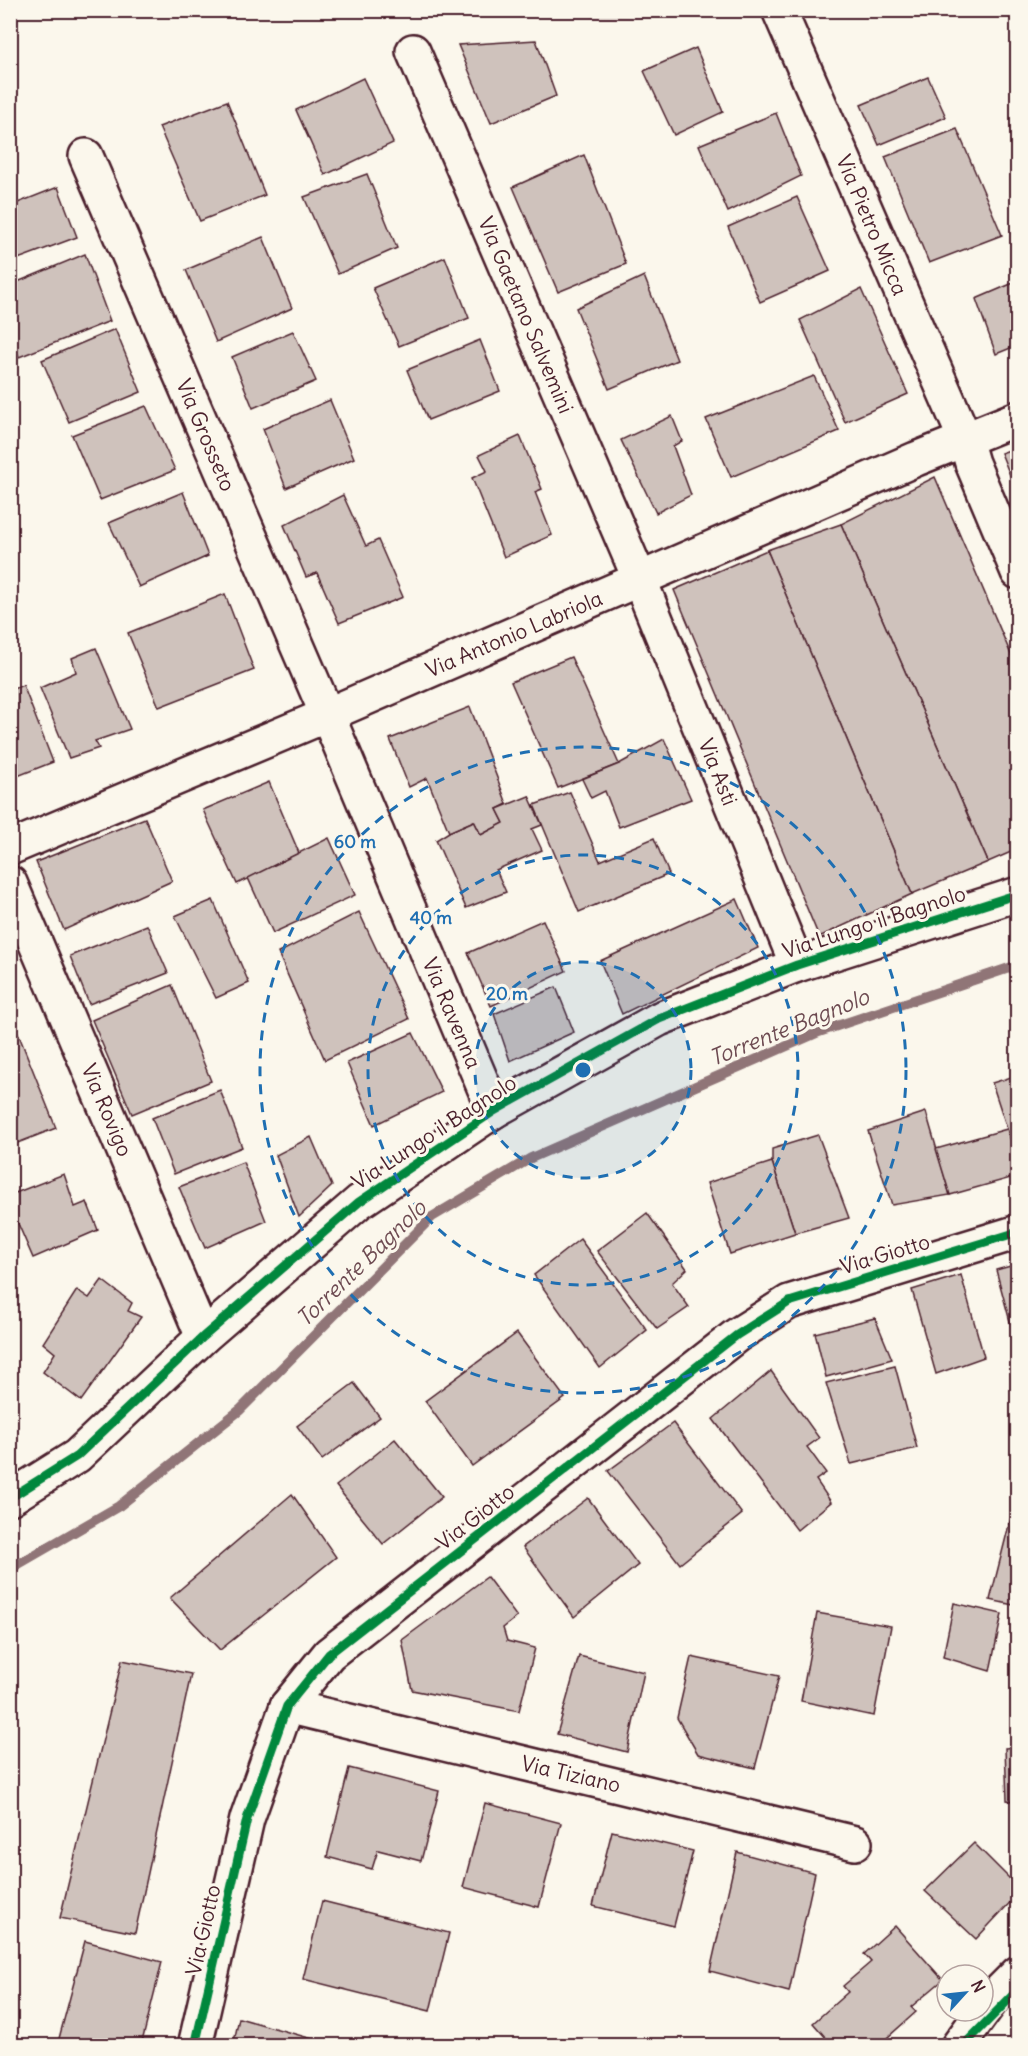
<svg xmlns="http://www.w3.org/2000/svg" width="1028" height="2056" font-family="Delius,sans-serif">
	<rect width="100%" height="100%" fill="#fbf7ec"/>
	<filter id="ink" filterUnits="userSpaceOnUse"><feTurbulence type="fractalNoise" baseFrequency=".0167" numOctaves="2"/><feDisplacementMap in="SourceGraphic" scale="12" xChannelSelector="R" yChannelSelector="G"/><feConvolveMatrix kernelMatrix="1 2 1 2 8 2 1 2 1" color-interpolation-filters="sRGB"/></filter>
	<g filter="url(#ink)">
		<polygon fill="#eee7de" points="588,11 708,11 700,14 591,18"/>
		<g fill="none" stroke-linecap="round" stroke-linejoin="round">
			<polyline stroke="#907477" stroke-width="10" points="10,1569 119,1506 240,1410 432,1217 531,1158 819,1032 1018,965"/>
		</g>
		<g fill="#cfc2bc" stroke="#4a1f2b" stroke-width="1.5">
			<polygon points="536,40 556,96 491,123 458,45"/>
			<polygon points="696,48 723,112 674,135 644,71"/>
			<polygon points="928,77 946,117 879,145 861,105"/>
			<polygon points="363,78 393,143 325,175 296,110"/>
			<polygon points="227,101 265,195 200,221 159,127"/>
			<polygon points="776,113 801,176 728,212 699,145"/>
			<polygon points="957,129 1002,235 929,263 885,157"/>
			<polygon points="584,155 626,264 558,292 513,187"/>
			<polygon points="367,174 397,248 338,274 304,197"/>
			<polygon points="58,187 77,237 10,262 10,206"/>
			<polygon points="797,197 830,271 760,302 728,227"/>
			<polygon points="263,237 292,308 216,342 186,270"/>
			<polygon points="85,254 110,321 19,357 10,335 10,285"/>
			<polygon points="445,257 469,318 399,346 373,288"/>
			<polygon points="644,276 677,360 609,389 576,308"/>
			<polygon points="1018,281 1018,345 996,354 976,299"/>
			<polygon points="861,289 908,394 845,422 800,320"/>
			<polygon points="115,329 141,392 69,422 42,360"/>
			<polygon points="293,331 316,381 253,408 232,357"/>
			<polygon points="480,340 500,391 428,420 407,370"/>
			<polygon points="814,376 839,431 731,477 706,419"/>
			<polygon points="330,400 354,458 286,488 263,429"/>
			<polygon points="146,406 175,470 100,500 72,435"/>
			<polygon points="672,416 682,441 673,446 691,495 656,513 621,440"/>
			<polygon points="520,436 542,489 535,492 552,535 504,557 472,478 487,471 479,455"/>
			<polygon points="1018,447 1018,495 1001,453"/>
			<polygon points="935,477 1018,671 1018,849 988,862 841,524"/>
			<polygon points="183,492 208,556 139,587 109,523"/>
			<polygon points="343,495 366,546 378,540 403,597 339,623 317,573 306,577 284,525"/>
			<polygon points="841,524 988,862 912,894 767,550"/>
			<polygon points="767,550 912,894 819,937 674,590"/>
			<polygon points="225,594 254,670 159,707 128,633"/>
			<polygon points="96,648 130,729 95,741 99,748 69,758 40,688 76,672 72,658"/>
			<polygon points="571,657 619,764 558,788 511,682"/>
			<polygon points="23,685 53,762 10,779 10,690"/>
			<polygon points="470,707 507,804 497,809 504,823 481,835 474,821 449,832 427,778 409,787 390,739"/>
			<polygon points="664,739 691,799 619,827 605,791 591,798 582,779 619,764"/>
			<polygon points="269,782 299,853 237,884 203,810"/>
			<polygon points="570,792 600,861 654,838 669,874 579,912 534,805"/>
			<polygon points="529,796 542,825 532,829 542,850 496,870 506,892 466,908 436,840 449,832 474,821 481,835 504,823 497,809"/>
			<polygon points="145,818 172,881 64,930 36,862"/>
			<polygon points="329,838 355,895 273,933 248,878"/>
			<polygon points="737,899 758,948 622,1014 600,961"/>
			<polygon points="213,900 249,983 216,998 175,916"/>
			<polygon points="359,912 409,1019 325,1060 278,953"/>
			<polygon points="543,920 566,971 491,1006 468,953"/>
			<polygon points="147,925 168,973 89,1004 70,956"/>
			<polygon points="172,985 211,1081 132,1114 92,1020"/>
			<polygon points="556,987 574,1032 510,1061 494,1014"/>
			<polygon points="10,1013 56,1128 10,1146"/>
			<polygon points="413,1033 442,1092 374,1125 347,1063"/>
			<polygon points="1018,1075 1018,1162 992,1083"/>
			<polygon points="220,1090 242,1147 174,1174 152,1118"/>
			<polygon points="926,1112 950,1195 892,1205 868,1131"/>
			<polygon points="1007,1129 1018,1162 1018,1176 950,1195 936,1149"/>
			<polygon points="818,1135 849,1218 795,1233 772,1162 772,1149"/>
			<polygon points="311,1137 332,1186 299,1217 276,1155"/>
			<polygon points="243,1162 266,1221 205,1248 179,1187"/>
			<polygon points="772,1162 795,1233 730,1254 707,1183"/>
			<polygon points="64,1174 75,1207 87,1202 98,1230 33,1258 10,1205 10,1195"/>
			<polygon points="647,1213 687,1269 672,1283 689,1307 657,1329 597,1251"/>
			<polygon points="580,1239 647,1330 600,1368 534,1275"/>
			<polygon points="1018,1264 1018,1340 1015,1340 996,1270"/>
			<polygon points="961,1275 984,1357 936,1374 912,1290"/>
			<polygon points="102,1280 132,1303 128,1311 141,1317 81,1401 43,1372 55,1353 43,1343 77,1290 89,1298"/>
			<polygon points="875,1318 892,1359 826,1377 815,1333"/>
			<polygon points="517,1333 565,1398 472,1466 425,1401"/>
			<polygon points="895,1366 917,1448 851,1464 826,1383"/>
			<polygon points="771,1371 819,1438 807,1447 826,1473 816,1480 831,1502 797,1530 713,1419"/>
			<polygon points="354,1383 380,1417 322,1460 297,1426"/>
			<polygon points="673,1423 742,1514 680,1564 608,1471"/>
			<polygon points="395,1439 442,1497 383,1544 336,1486"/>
			<polygon points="292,1494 336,1557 220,1650 170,1598"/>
			<polygon points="588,1498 638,1565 574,1617 523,1547"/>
			<polygon points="1011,1517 1018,1519 1018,1606 990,1600"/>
			<polygon points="487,1577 517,1617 503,1628 507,1641 535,1648 519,1711 412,1690 402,1640"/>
			<polygon points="954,1603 1002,1614 990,1671 943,1657"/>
			<polygon points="817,1613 891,1626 874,1716 801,1701"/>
			<polygon points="579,1656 644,1672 627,1752 557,1734"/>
			<polygon points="691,1657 779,1676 755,1768 698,1754 677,1718"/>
			<polygon points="122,1660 191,1674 135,1933 60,1918"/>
			<polygon points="1018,1747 1018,1802 1007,1800 1005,1748"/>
			<polygon points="349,1768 439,1791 421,1861 378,1850 372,1869 327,1857"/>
			<polygon points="485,1803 561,1823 539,1907 463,1887"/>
			<polygon points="612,1831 693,1851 674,1926 593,1906"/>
			<polygon points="974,1843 1018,1887 1018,1894 976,1939 925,1891"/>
			<polygon points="737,1852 815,1873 789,1992 710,1971"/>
			<polygon points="322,1901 449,1933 430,2011 303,1979"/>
			<polygon points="895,1926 943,1980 911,2007 916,2012 887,2038 892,2046 833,2046 813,2023 848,1992 843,1986 871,1962 864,1954"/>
			<polygon points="85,1941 162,1962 141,2046 57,2046"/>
			<polygon points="239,2018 337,2046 233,2046"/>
		</g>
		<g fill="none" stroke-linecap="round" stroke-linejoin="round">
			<g stroke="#4a1f2b" stroke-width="38">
				<g id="street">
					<polyline points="779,10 965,439 972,463 1018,572"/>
					<polyline points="413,51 634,566 797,965"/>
					<polyline points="86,156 335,733 494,1111"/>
					<polyline points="10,883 203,1337"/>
					<polyline points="10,1498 77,1456 203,1337 359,1202 494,1111 659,1019 797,965 1018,894"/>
					<polyline points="287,1706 855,1843"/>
					<polyline points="195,2046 247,1819 287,1706 329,1654 737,1335 789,1302 1018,1232"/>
				</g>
			</g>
			<g stroke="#4a1f2b" stroke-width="38">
				<g id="secondary">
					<polyline points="10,848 327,715 916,459 1018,418"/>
					<polyline points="958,2046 993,1998 1018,1973"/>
				</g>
			</g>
			<use href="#street" stroke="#fbf7ec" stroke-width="33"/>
			<use href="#secondary" stroke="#fbf7ec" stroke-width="33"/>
			<g stroke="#fbf7ec" stroke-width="13">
				<g id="cycleway">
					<polyline points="10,1498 77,1456 203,1337 359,1202 494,1111 659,1019 797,965 1018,894"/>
					<polyline points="195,2046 247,1819 287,1706 329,1654 737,1335 789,1302 1018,1232"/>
					<polyline points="963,2046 1018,1990"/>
				</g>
			</g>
			<use href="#cycleway" stroke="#00873e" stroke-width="9"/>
		</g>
	</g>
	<circle cx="583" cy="1070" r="108" fill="#1f6fb2" fill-opacity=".12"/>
	<g fill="none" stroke="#1f6fb2" stroke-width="3" stroke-dasharray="10 8">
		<circle cx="583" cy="1070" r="108"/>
		<circle cx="583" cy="1070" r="215"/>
		<circle cx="583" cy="1070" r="323"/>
	</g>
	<g text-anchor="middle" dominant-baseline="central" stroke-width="6" stroke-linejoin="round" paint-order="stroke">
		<g font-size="21" fill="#4a1f2b" stroke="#fbf7ec">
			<text transform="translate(872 225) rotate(67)">Via Pietro Micca</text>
			<text transform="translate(526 315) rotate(67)">Via Gaetano Salvemini</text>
			<text transform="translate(206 435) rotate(67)">Via Grosseto</text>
			<text transform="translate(514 634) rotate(-23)">Via Antonio Labriola</text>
			<text transform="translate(718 772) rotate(68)">Via Asti</text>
			<text transform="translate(874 922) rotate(-18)">Via Lungo il Bagnolo</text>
			<text transform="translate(452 1013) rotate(67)">Via Ravenna</text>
			<text transform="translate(107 1110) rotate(67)">Via Rovigo</text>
			<text transform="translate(434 1132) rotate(-33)">Via Lungo il Bagnolo</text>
			<text transform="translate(885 1254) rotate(-17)">Via Giotto</text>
			<text transform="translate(475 1517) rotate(-38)">Via Giotto</text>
			<text transform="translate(571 1774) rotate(13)">Via Tiziano</text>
			<text transform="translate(203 1930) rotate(-77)">Via Giotto</text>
		</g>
		<g font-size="22" font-style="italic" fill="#6d4a51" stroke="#fbf7ec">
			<text transform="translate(789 1027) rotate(-22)">Torrente Bagnolo</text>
			<text transform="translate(361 1263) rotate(-44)">Torrente Bagnolo</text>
		</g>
	</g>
	<circle cx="583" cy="1070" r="9" fill="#1f6fb2" stroke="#fbf7ec" stroke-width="3"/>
	<g font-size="18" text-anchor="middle" font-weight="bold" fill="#1f6fb2" stroke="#fbf7ec" stroke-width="6" stroke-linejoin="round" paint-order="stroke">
		<text x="355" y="848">60 m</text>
		<text x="431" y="924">40 m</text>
		<text x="507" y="1000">20 m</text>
	</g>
	<rect width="1028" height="2056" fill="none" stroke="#fbf7ec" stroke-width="36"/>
	<rect x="18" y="18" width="992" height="2020" fill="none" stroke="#4a1f2b" stroke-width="2" filter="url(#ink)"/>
	<g transform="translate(965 1993) rotate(63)"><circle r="28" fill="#fbf7ec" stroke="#b4a19f" stroke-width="1.5"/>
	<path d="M0-4.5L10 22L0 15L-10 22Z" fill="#1f6fb2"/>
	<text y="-9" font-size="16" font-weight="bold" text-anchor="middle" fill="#4a1f2b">N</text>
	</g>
</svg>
